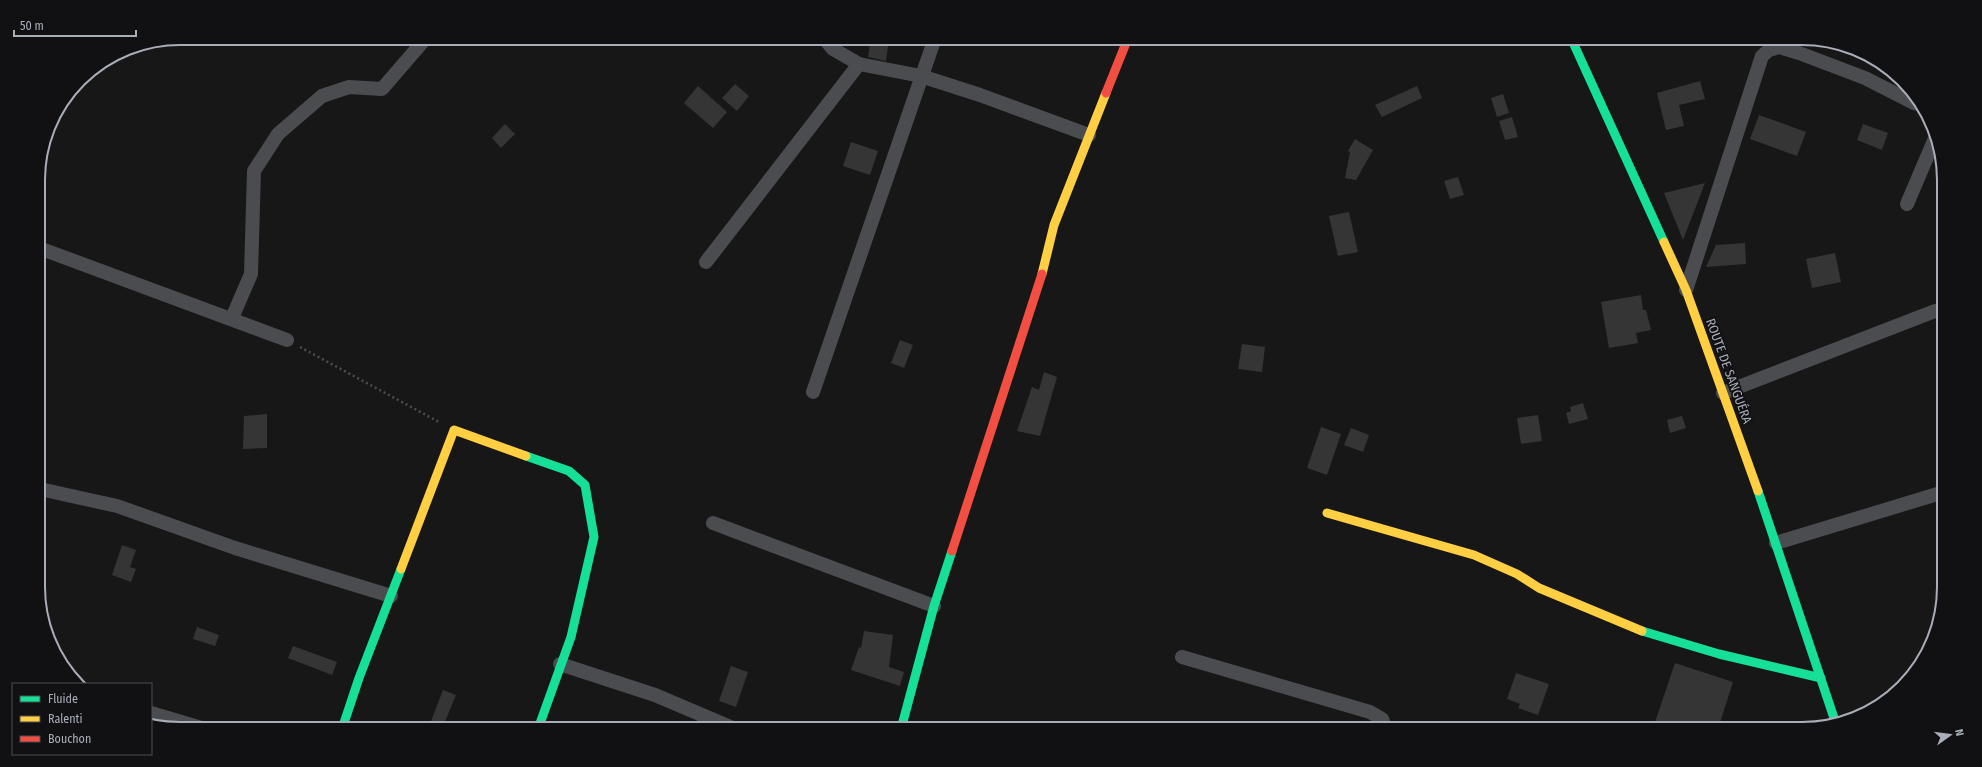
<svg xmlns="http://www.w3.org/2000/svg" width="1982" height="767" font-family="'Fira Sans Condensed',sans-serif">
	<rect width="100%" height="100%" fill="#171717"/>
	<g fill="#353536">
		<polygon points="871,38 889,39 886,61 868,57"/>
		<polygon points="1700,81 1705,99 1679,105 1684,126 1666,130 1657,93"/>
		<polygon points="735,84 749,96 737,111 722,98"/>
		<polygon points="698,86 727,112 713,128 684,103"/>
		<polygon points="1417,86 1422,98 1382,117 1375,105"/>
		<polygon points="1503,94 1509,113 1497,117 1491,98"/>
		<polygon points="1759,115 1806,132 1797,156 1750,139"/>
		<polygon points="1512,117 1518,137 1505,140 1499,121"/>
		<polygon points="505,124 515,134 501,148 492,138"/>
		<polygon points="1863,124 1888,133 1882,150 1857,140"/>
		<polygon points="1355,139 1373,150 1356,180 1345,178 1350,152 1348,151"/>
		<polygon points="851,142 878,151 870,175 843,166"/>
		<polygon points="1458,177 1464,195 1450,199 1444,181"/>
		<polygon points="1705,183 1683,240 1664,193"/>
		<polygon points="1349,212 1358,252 1338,256 1329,216"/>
		<polygon points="1745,243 1746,264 1706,267 1716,245"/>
		<polygon points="1835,253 1841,282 1812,288 1806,259"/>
		<polygon points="1641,295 1643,310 1646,310 1651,330 1636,333 1638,343 1609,348 1601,302"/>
		<polygon points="900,340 913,345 904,368 891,363"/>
		<polygon points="1242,344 1265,347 1262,372 1238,369"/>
		<polygon points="1044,372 1057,377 1040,436 1017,431 1032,387 1039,390"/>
		<polygon points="1583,403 1588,419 1569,424 1566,413 1571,411 1570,407"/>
		<polygon points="267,414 267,448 243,449 244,416"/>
		<polygon points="1538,415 1542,441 1521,444 1517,418"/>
		<polygon points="1682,416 1686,428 1670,433 1667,420"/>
		<polygon points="1321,427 1341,434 1327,475 1307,468"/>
		<polygon points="1351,428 1369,435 1363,452 1344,445"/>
		<polygon points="122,545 136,550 130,567 136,569 131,582 112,575"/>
		<polygon points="197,627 219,635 215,646 193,639"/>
		<polygon points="864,631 893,635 889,667 904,672 900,686 851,670 859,647 861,648"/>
		<polygon points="293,646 337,662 332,675 288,658"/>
		<polygon points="1675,663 1733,682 1718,729 1665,729 1654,725"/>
		<polygon points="731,666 748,672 736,707 719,701"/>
		<polygon points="1516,673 1549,684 1538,715 1518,708 1520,704 1507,699"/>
		<polygon points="443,690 456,695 442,729 428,729"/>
	</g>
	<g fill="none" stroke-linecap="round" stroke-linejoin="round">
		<polyline stroke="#4d4e52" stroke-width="2.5" stroke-dasharray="2 3" stroke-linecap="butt" points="300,347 439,422"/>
		<g stroke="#4b4c50" stroke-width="14">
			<polyline points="824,38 833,49 859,64 921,76 980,95 1089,135"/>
			<polyline points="1907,204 1936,136"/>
			<polyline points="39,248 287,340"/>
			<polyline points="706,262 859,64"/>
			<polyline points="1686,290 1762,56 1769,50 1779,47 1799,53 1865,78 1914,103 1920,104"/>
			<polyline points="232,318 251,274 254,171 278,134 322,96 349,87 382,89 426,38"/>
			<polyline points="813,392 935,38"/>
			<polyline points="1723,393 1935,311"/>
			<polyline points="40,489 117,506 235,548 391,596"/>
			<polyline points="713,523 934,606"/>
			<polyline points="1776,543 1944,492"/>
			<polyline points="1182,657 1370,712 1382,719 1386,729"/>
			<polyline points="560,664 655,695 735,729"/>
			<polyline points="151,713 205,729"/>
		</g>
		<g stroke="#16e098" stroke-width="9">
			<polyline points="1571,38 1664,242"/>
			<polyline points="526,456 569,471 585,485 594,537 571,637 538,729"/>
			<polyline points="1758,491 1836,724"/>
			<polyline points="1642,631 1719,654 1821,678"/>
			<polyline points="342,729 359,678 401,569"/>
			<polyline points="901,729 934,606 952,551"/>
		</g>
		<g stroke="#ffcf43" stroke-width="9">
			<polyline points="1664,242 1686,290 1758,491"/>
			<polyline points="1042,274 1054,225 1106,93"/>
			<polyline points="1327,513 1474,555 1517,574 1539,588 1642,631"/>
			<polyline points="401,569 454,430 526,456"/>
		</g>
		<g stroke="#f24e42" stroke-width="9">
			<polyline points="1106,93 1128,38"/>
			<polyline points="952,551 1042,274"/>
		</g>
	</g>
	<g text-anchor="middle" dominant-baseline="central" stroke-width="3.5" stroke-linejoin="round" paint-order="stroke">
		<g font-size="13" fill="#a8adb8" stroke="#111113">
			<text transform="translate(1729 371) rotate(70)">ROUTE DE SANGUÉRA</text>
		</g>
	</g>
	<path d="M0 0H1982V767H0ZM180 45H1802A135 135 0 0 1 1937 180V587A135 135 0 0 1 1802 722H180A135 135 0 0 1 45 587V180A135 135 0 0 1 180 45Z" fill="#111113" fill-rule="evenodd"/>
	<path fill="none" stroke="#a8adb8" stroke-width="2" d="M180 45H1802A135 135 0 0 1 1937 180V587A135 135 0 0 1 1802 722H180A135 135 0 0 1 45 587V180A135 135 0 0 1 180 45Z"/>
	<rect x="12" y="683" width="140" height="72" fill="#111113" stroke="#4d4f55"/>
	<rect x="20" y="696" width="20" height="6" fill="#16e098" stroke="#4d4f55"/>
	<text x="48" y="703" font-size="12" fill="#a8adb8">Fluide</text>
	<rect x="20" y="716" width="20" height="6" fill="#ffcf43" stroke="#4d4f55"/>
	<text x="48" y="723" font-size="12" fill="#a8adb8">Ralenti</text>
	<rect x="20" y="736" width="20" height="6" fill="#f24e42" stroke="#4d4f55"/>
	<text x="48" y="743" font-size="12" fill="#a8adb8">Bouchon</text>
	<g transform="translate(1950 735) rotate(76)" stroke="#111113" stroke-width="3" paint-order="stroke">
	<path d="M0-3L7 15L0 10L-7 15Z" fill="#a8adb8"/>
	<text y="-6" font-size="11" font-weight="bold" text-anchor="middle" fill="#a8adb8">N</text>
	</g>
	<path d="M14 30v6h122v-6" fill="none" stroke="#a8adb8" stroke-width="2"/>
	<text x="20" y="30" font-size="12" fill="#a8adb8" stroke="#111113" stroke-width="3" paint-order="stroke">50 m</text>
</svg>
